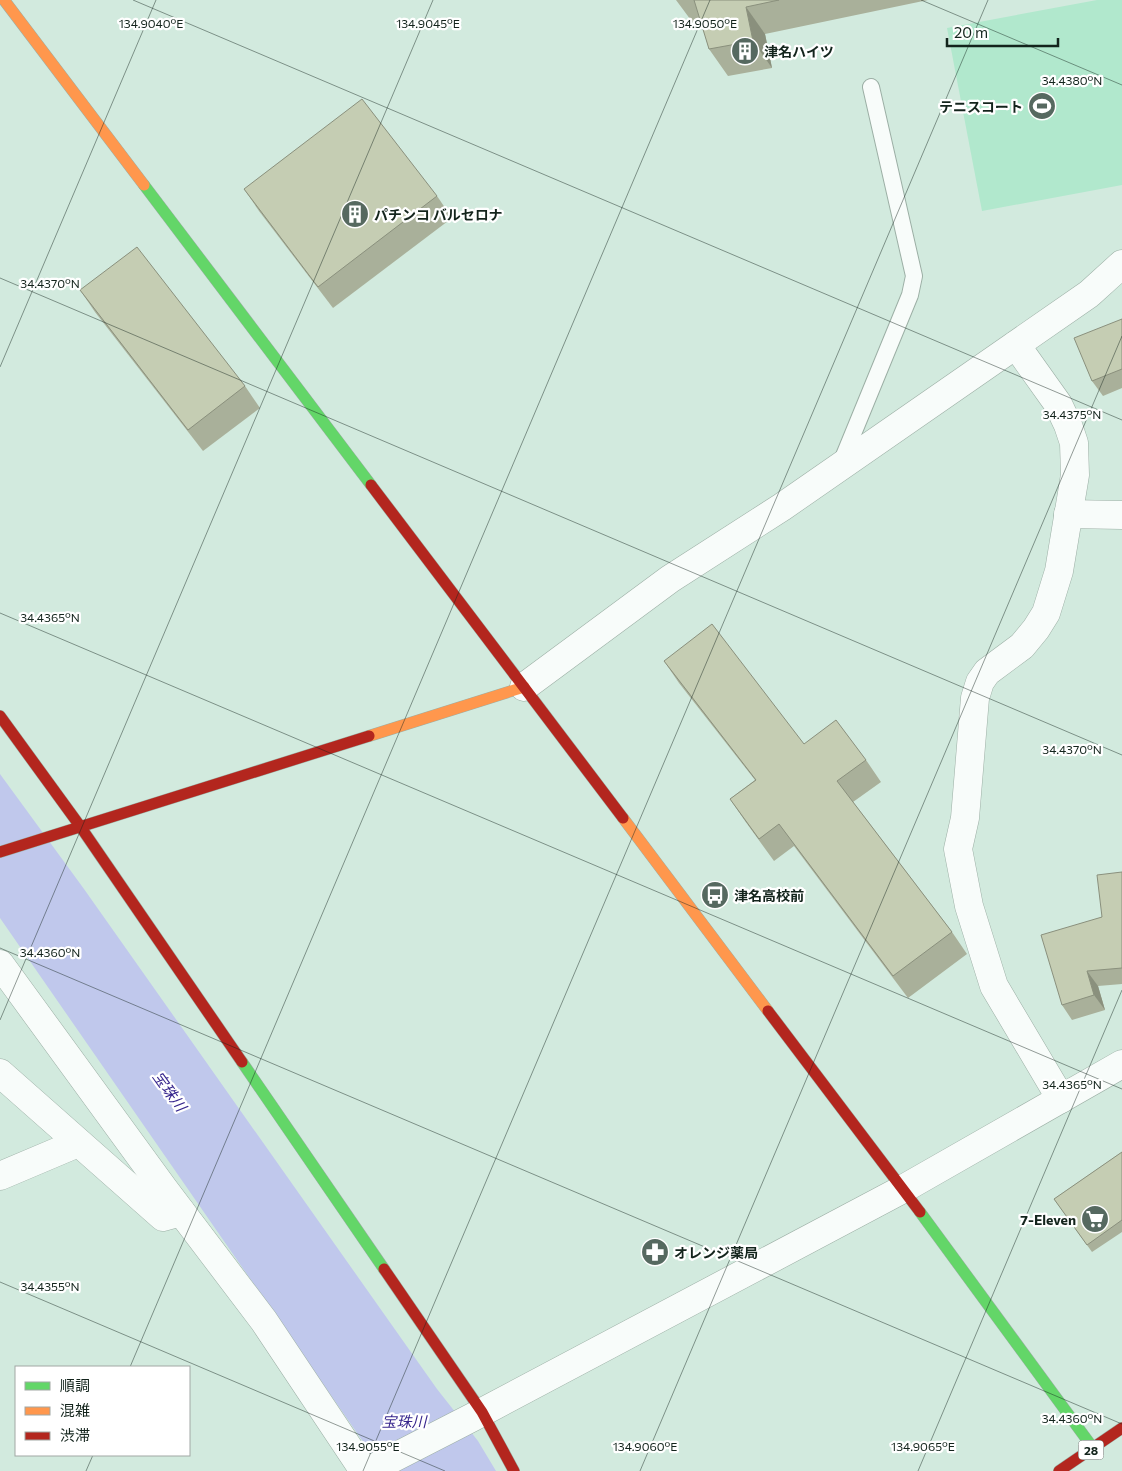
<svg xmlns="http://www.w3.org/2000/svg" width="1122" height="1471" font-family="Commissioner,'Noto Sans JP',sans-serif">
	<rect width="100%" height="100%" fill="#d2eade"/>
	<polygon fill="#b1e8cd" points="1097,0 1122,0 1122,185 982,211 947,28"/>
	<polygon fill="#c0c8ec" points="0,774 84,889 437,1389 478,1441 496,1471 377,1471 366,1446 0,918"/>
	<g fill="none" stroke-linecap="round" stroke-linejoin="round">
		<g stroke="#9cafa5" stroke-width="18">
			<polyline id="lane" points="841,463 910,295 914,276 871,87"/>
		</g>
		<g stroke="#9cafa5" stroke-width="29">
			<g id="street">
				<polyline points="1016,345 1058,404 1068,425 1074,443 1075,475 1059,571 1046,613 1036,629 1022,646 987,672 980,682 975,698 965,818 958,849 969,906 994,986 1061,1099"/>
				<polyline points="1068,514 1122,515"/>
				<polyline points="524,687 670,579 782,507 1089,294 1122,264"/>
				<polyline points="0,964 164,1189 264,1321 364,1471"/>
				<polyline points="0,1073 163,1217 181,1212"/>
				<polyline points="0,1176 78,1143"/>
				<polyline points="368,1471 473,1417 903,1189 1122,1064"/>
			</g>
		</g>
		<g stroke="#9cafa5" stroke-width="12">
			<g id="fast">
				<polyline points="144,185 371,485"/>
				<polyline points="242,1062 384,1269"/>
				<polyline points="920,1212 1093,1448"/>
			</g>
		</g>
		<g stroke="#9cafa5" stroke-width="12">
			<g id="slow">
				<polyline points="4,0 144,185"/>
				<polyline points="369,736 524,687"/>
				<polyline points="623,818 768,1011"/>
			</g>
		</g>
		<g stroke="#9cafa5" stroke-width="12">
			<g id="jam">
				<polyline points="371,485 623,818"/>
				<polyline points="0,716 80,826 242,1062"/>
				<polyline points="0,852 369,736"/>
				<polyline points="768,1011 920,1212"/>
				<polyline points="384,1269 482,1412 514,1471"/>
				<polyline points="1059,1471 1122,1428"/>
			</g>
		</g>
		<use href="#lane" stroke="#f8fcfa" stroke-width="16"/>
		<use href="#street" stroke="#f8fcfa" stroke-width="28"/>
		<use href="#fast" stroke="#63d668" stroke-width="11"/>
		<use href="#slow" stroke="#ff974d" stroke-width="11"/>
		<use href="#jam" stroke="#b3261e" stroke-width="11"/>
	</g>
	<g fill="#a9b09a">
		<polygon points="676,0 928,0 765,34 772,68 728,76 709,49 702,25 696,27"/>
		<polygon points="244,189 437,196 452,218 333,308 259,211"/>
		<polygon points="80,290 245,386 260,408 203,451 95,312"/>
		<polygon points="1122,319 1122,388 1103,396 1092,381"/>
		<polygon points="664,661 804,744 866,760 881,782 853,802 952,932 967,954 908,998 794,846 774,861 745,821 730,799 755,780 679,683"/>
		<polygon points="1122,872 1122,984 1098,986 1105,1010 1072,1020 1062,1005"/>
		<polygon points="1122,1152 1122,1232 1092,1252 1054,1199"/>
	</g>
	<g fill="#8a907d">
		<polygon points="746,7 765,34 772,68 753,41"/>
		<polygon points="1087,971 1098,986 1105,1010 1094,995"/>
	</g>
	<g fill="#c5cdb3" stroke="#8a907d">
		<polygon points="694,0 779,0 746,7 753,41 709,49"/>
		<polygon points="362,99 437,196 318,287 244,189"/>
		<polygon points="137,247 245,386 188,430 80,290"/>
		<polygon points="1122,319 1122,369 1092,381 1074,338"/>
		<polygon points="712,624 804,744 836,720 866,760 837,781 952,932 893,976 779,824 759,839 730,799 756,780 664,661"/>
		<polygon points="1122,872 1122,968 1087,971 1094,995 1062,1005 1041,935 1102,917 1097,875"/>
		<polygon points="1122,1152 1122,1220 1087,1245 1054,1199"/>
	</g>
	<path fill="none" stroke="#13241c" stroke-width="1" stroke-opacity="0.45" d="M133,0L1122,420M921,0L1122,85M0,278L1122,755M0,367L156,0M0,613L1122,1089M0,948L1122,1424M0,1020L433,0M0,1282L445,1471M130,1367L710,0M86,1471L93,1455M363,1471L988,0M640,1471L1122,336M918,1471L1122,990"/>
	<defs>
		<g id="building-disc" transform="scale(1.4375)"><circle r="9.5" fill="#566960" stroke="#fff"/><path d="M-4-6H4V6H1V3H-1V6H-4ZM-2.5-4.3h1.7v1.8h-1.7ZM.8-4.3h1.7v1.8H.8ZM-2.5-1h1.7V.8h-1.7ZM.8-1h1.7V.8H.8Z" fill="#fff"/></g>
		<g id="stadium-disc" transform="scale(1.4375)"><circle r="9.5" fill="#566960" stroke="#fff"/><path d="M0-5a6.5 5 0 1 0 0 10a6.5 5 0 1 0 0-10ZM-3.5-1.8h7v3.6h-7Z" fill="#fff"/></g>
		<g id="bus-disc" transform="scale(1.4375)"><circle r="9.5" fill="#566960" stroke="#fff"/><path d="M-5-6H5V4H4V6H2V4H-2V6H-4V4H-5ZM-3.5-4V0h7V-4ZM-3.5 1.2v1.5H-2V1.2ZM2 1.2v1.5H3.5V1.2Z" fill="#fff"/></g>
		<g id="supermarket-disc" transform="scale(1.4375)"><circle r="9.5" fill="#566960" stroke="#fff"/><path d="M-6-5.5h2.5l.6 2H6L4.5 2H-2.5L-4.4-4H-6ZM-1.5 3.2a1.3 1.3 0 1 0 .1 0ZM3 3.2a1.3 1.3 0 1 0 .1 0Z" fill="#fff"/></g>
		<g id="pharmacy-disc" transform="scale(1.4375)"><circle r="9.5" fill="#566960" stroke="#fff"/><path d="M-2-6h4v4h4v4h-4v4h-4v-4h-4v-4h4Z" fill="#fff"/></g>
	</defs>
	<g fill-rule="evenodd">
		<use href="#building-disc" x="745" y="51"/>
		<use href="#stadium-disc" x="1042" y="106"/>
		<use href="#building-disc" x="355" y="214"/>
		<use href="#bus-disc" x="715" y="895"/>
		<use href="#supermarket-disc" x="1095" y="1219"/>
		<use href="#pharmacy-disc" x="655" y="1252"/>
	</g>
	<g text-anchor="middle" dominant-baseline="central" stroke-width="4.5" stroke-linejoin="round" paint-order="stroke">
		<rect fill="#fff" stroke="#5a6660" stroke-width="1" x="1078.5" y="1440.5" width="25" height="19" rx="4"/>
		<g font-size="12" font-weight="bold" fill="#13241c">
			<text x="1091" y="1450">28</text>
		</g>
		<g font-size="14" font-weight="bold" fill="#13241c" stroke="#fff" text-anchor="start">
			<text x="764" y="51">津名ハイツ</text>
			<text x="1023" y="106" text-anchor="end">テニスコート</text>
			<text x="374" y="214">パチンコ バルセロナ</text>
			<text x="734" y="895">津名高校前</text>
			<text x="1076" y="1219" text-anchor="end">7-Eleven</text>
			<text x="674" y="1252">オレンジ薬局</text>
		</g>
		<g font-size="15" font-style="italic" fill="#37268d" stroke="#fff">
			<text transform="translate(170 1091) rotate(54)">宝珠川</text>
			<text x="404" y="1421">宝珠川</text>
		</g>
	</g>
	<g font-size="12" text-anchor="middle" fill="#13241c" stroke="#fff" stroke-width="4.5" stroke-linejoin="round" paint-order="stroke">
		<text x="151" y="28">134.9040°E</text>
		<text x="428" y="28">134.9045°E</text>
		<text x="705" y="28">134.9050°E</text>
		<text x="1072" y="85">34.4380°N</text>
		<text x="50" y="288">34.4370°N</text>
		<text x="1072" y="419">34.4375°N</text>
		<text x="50" y="622">34.4365°N</text>
		<text x="1072" y="754">34.4370°N</text>
		<text x="50" y="957">34.4360°N</text>
		<text x="1072" y="1089">34.4365°N</text>
		<text x="50" y="1291">34.4355°N</text>
		<text x="1072" y="1423">34.4360°N</text>
		<text x="368" y="1451">134.9055°E</text>
		<text x="645" y="1451">134.9060°E</text>
		<text x="923" y="1451">134.9065°E</text>
	</g>
	<rect x="15" y="1366" width="175" height="90" fill="#ffffff" stroke="#a1a7a4"/>
	<rect x="25" y="1382" width="25" height="8" fill="#63d668" stroke="#a1a7a4"/>
	<text x="60" y="1391" font-size="15" fill="#13241c">順調</text>
	<rect x="25" y="1407" width="25" height="8" fill="#ff974d" stroke="#a1a7a4"/>
	<text x="60" y="1416" font-size="15" fill="#13241c">混雑</text>
	<rect x="25" y="1432" width="25" height="8" fill="#b3261e" stroke="#a1a7a4"/>
	<text x="60" y="1441" font-size="15" fill="#13241c">渋滞</text>
	<path d="M947 38v8h111v-8" fill="none" stroke="#13241c" stroke-width="2.5"/>
	<text x="954" y="38" font-size="15" fill="#13241c" stroke="#ffffff" stroke-width="4" paint-order="stroke">20 m</text>
</svg>
